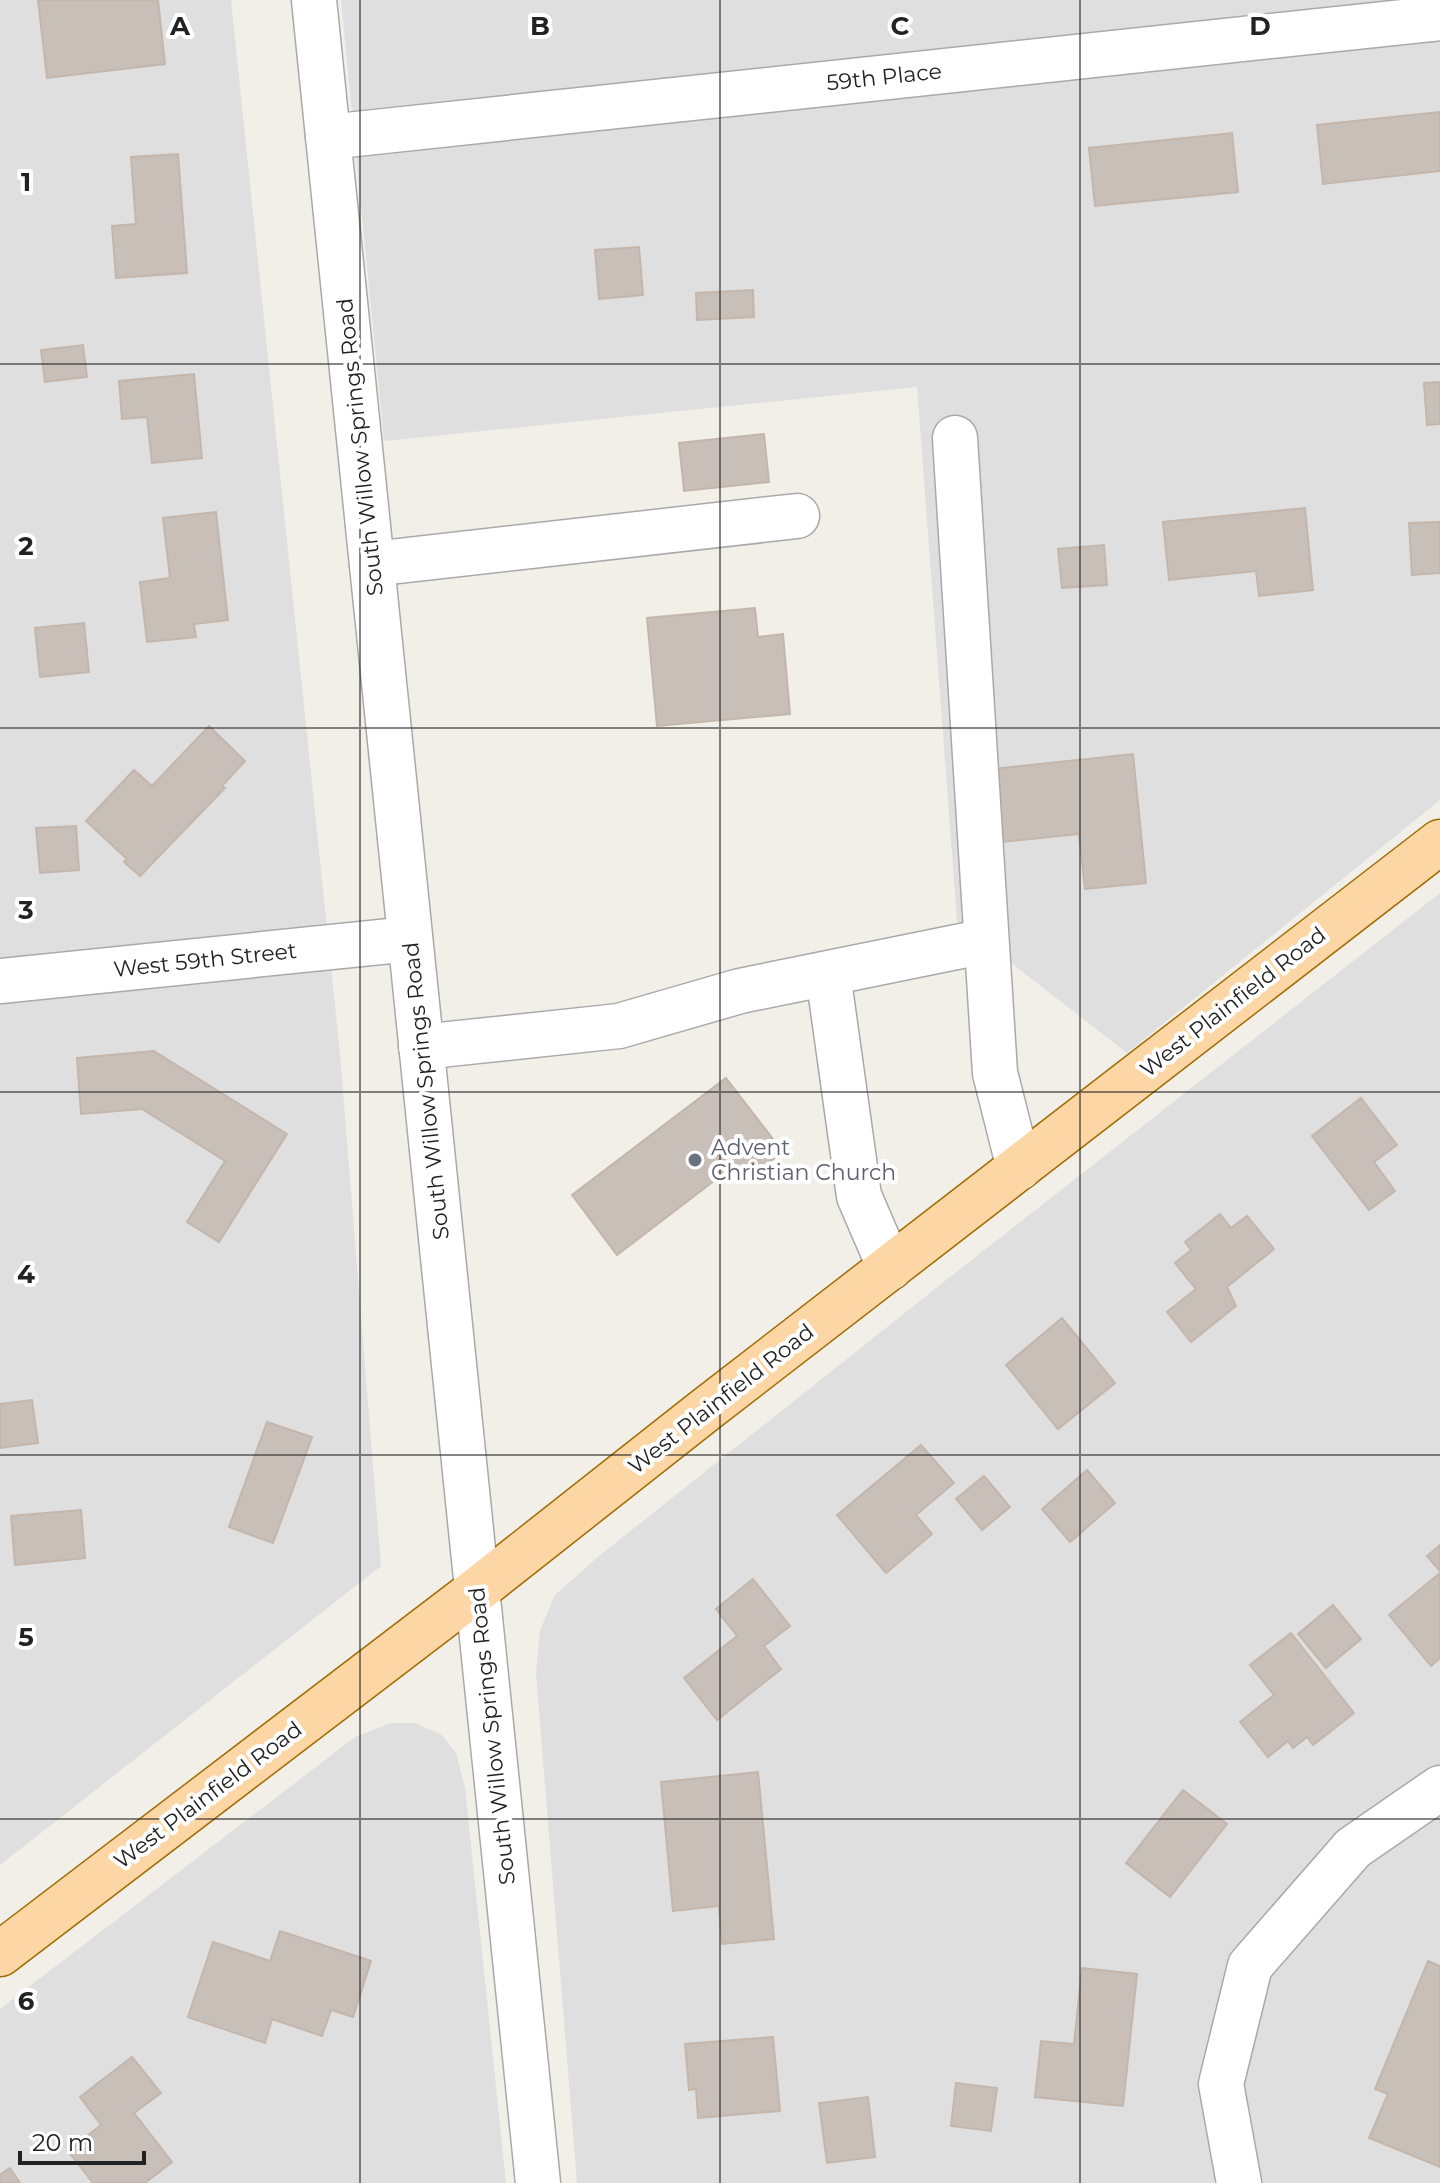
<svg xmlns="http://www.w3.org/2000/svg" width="1440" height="2183" font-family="Montserrat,sans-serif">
	<rect width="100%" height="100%" fill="#f2efe9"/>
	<g fill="#e0dfdf">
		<polygon points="0,0 231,0 340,1054 381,1566 0,1865"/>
		<polygon points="341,0 1440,0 1440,800 1127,1053 957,921 917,387 384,441"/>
		<polygon points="1440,893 1440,2183 577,2183 536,1673 540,1630 555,1595 599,1556 955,1273"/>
		<polygon points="391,1723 415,1723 442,1735 456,1753 465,1788 506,2183 0,2183 0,2009 355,1737"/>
	</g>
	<g fill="#c7bfb8" stroke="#c4b6ab" stroke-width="2">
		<polygon points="38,0 158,0 165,64 47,78"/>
		<polygon points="1440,112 1440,171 1323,184 1317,125"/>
		<polygon points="1232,133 1238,192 1095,206 1089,148"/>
		<polygon points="178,154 187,273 116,278 112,226 136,224 131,157"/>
		<polygon points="639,247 643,295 599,299 595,250"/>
		<polygon points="753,290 754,317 697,320 696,293"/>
		<polygon points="83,345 87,377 45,382 41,350"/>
		<polygon points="194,374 202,458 152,463 147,417 122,419 119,381"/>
		<polygon points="1440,382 1440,424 1427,425 1424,383"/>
		<polygon points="764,434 769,482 684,491 679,443"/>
		<polygon points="1305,508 1313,590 1259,596 1256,571 1169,580 1163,522"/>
		<polygon points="216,512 228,620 194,624 196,637 147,642 140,582 170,578 163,518"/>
		<polygon points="1440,522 1440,573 1412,575 1409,523"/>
		<polygon points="1104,545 1107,585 1062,588 1058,549"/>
		<polygon points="755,608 758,637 783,634 790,714 657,726 647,618"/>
		<polygon points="84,623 89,672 40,677 35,628"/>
		<polygon points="209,726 245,761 222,786 225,788 140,876 124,862 127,859 86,821 134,770 152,786"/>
		<polygon points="1133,754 1146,883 1085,889 1079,834 991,843 984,770"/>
		<polygon points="76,826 79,870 40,873 36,828"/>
		<polygon points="154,1051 287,1134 219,1242 187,1222 225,1161 142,1109 81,1114 77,1058"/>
		<polygon points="726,1078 783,1152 742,1182 731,1168 617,1255 572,1195"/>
		<polygon points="1361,1098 1397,1145 1374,1162 1395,1191 1369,1210 1312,1136"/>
		<polygon points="1220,1214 1231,1228 1247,1216 1274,1249 1227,1287 1236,1306 1191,1342 1167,1312 1196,1289 1175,1263 1191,1250 1185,1242"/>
		<polygon points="1062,1318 1115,1383 1058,1429 1006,1365"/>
		<polygon points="32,1400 38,1443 0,1448 0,1404"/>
		<polygon points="267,1422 312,1437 273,1543 229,1527"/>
		<polygon points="921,1445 954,1483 916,1515 932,1534 886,1573 837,1515"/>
		<polygon points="1087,1470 1115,1503 1070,1542 1042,1509"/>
		<polygon points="984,1476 1010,1507 982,1530 956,1499"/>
		<polygon points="81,1510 85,1558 15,1565 11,1516"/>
		<polygon points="1440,1545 1440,1571 1427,1556"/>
		<polygon points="1440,1573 1440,1658 1431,1666 1389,1615"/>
		<polygon points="753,1579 790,1626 764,1646 781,1669 717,1720 684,1678 737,1636 716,1609"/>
		<polygon points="1333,1605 1361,1639 1326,1668 1298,1634"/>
		<polygon points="1291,1633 1354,1713 1313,1745 1307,1737 1293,1748 1288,1741 1268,1757 1240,1722 1274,1695 1250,1665"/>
		<polygon points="758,1772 774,1939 722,1944 719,1906 673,1911 661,1782"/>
		<polygon points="1183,1790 1227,1824 1170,1897 1126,1863"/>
		<polygon points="280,1931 371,1961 353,2017 331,2010 322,2036 272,2019 265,2043 188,2017 213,1942 270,1961"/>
		<polygon points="1428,1961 1440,1966 1440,2167 1369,2138 1388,2094 1375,2089"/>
		<polygon points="1082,1968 1137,1974 1123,2106 1035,2097 1041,2041 1074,2044"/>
		<polygon points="773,2037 780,2111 698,2118 696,2089 689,2090 685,2044"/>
		<polygon points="132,2057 161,2093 134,2113 172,2162 145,2183 93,2183 68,2151 101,2125 80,2097"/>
		<polygon points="956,2083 997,2088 991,2131 951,2126"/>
		<polygon points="868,2097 875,2157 827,2163 819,2103"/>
		<polygon points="10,2168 20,2183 0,2183 0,2175"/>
	</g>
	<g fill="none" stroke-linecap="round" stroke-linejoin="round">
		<g stroke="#a9a9a9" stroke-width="47">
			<g id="minor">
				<polyline points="314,0 538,2183"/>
				<polyline points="328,137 1440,18"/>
				<polyline points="955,438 995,1073 1019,1168"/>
				<polyline points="372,564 797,516"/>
				<polyline points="828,974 859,1196 890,1268"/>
				<polyline points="0,981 410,939"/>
				<polyline points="421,1047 619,1026 740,991 986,941"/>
				<polyline points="1239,2183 1221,2084 1250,1966 1353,1848 1440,1788"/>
			</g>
		</g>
		<g stroke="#a06b00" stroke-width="47">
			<polyline id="major" points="0,1954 477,1590 704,1411 1440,842"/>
		</g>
		<use href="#minor" stroke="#fff" stroke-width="44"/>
		<use href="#major" stroke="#fcd6a4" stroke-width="44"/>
	</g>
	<path fill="none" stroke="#222" stroke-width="2" stroke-opacity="0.55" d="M360,0V2183M720,0V2183M1080,0V2183M0,364H1440M0,728H1440M0,1092H1440M0,1455H1440M0,1819H1440"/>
	<circle fill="#6b7280" stroke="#fff" stroke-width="3" cx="695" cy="1160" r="8"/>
	<g text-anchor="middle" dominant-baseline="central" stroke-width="8" stroke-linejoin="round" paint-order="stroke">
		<g font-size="22" fill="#222" stroke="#fff">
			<text transform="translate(884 77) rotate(-6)">59th Place</text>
			<text transform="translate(360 447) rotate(-96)">South Willow Springs Road</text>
			<text transform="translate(205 960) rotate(-6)">West 59th Street</text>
			<text transform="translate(1233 1002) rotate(-38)">West Plainfield Road</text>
			<text transform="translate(426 1091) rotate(-96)">South Willow Springs Road</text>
			<text transform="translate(721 1399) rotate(-38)">West Plainfield Road</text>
			<text transform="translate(492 1736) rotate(-96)">South Willow Springs Road</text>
			<text transform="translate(208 1795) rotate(-37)">West Plainfield Road</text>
		</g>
		<g font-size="22" fill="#5b616d" stroke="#fff" text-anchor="start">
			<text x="711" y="1147">Advent<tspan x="711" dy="25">Christian Church</tspan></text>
		</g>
	</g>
	<g font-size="26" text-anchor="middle" font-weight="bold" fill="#222" stroke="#fff" stroke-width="8" stroke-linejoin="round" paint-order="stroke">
		<text x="180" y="35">A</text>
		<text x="540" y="35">B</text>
		<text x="900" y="35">C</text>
		<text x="1260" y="35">D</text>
		<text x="26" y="191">1</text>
		<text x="26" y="555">2</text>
		<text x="26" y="919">3</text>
		<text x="26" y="1283">4</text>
		<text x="26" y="1646">5</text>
		<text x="26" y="2010">6</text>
	</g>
	<path d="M20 2151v12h124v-12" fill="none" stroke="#222222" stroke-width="4"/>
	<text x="32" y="2151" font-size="24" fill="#222222" stroke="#ffffff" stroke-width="6" paint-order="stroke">20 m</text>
</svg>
